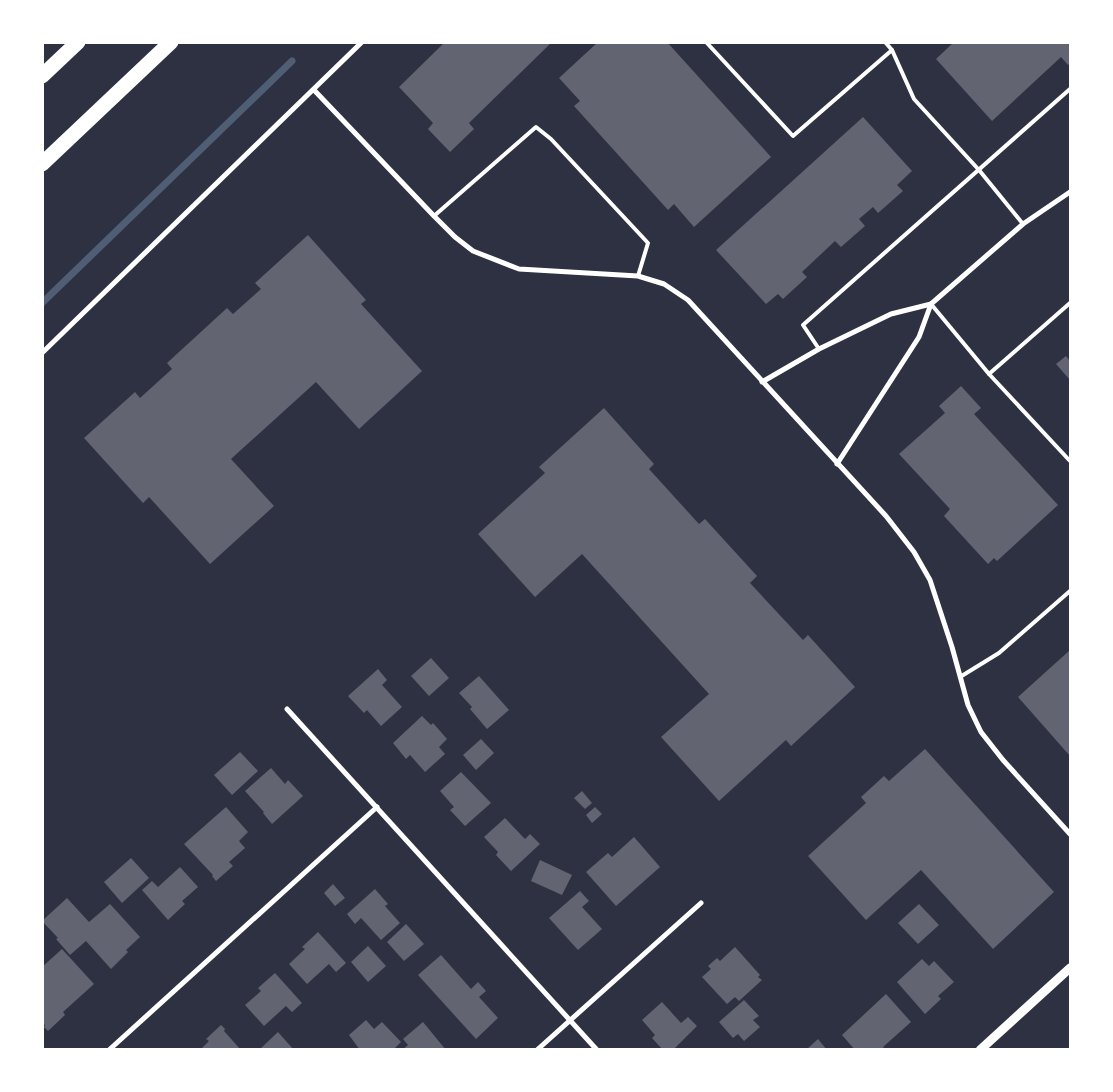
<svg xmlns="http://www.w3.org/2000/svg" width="1113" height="1092" font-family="'PT Sans Narrow',sans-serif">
	<rect width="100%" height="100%" fill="#2d3142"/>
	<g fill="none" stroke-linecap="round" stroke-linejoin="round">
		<polyline stroke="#4f5d75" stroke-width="7" points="42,303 292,61"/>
	</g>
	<g fill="#626471">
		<polygon points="445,42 552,42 469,123 474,129 450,152 428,129 433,123 399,87"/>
		<polygon points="598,42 667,42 771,157 694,227 674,204 668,210 574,106 580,101 559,78"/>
		<polygon points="954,42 1070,42 1070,63 1068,65 1061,57 992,121 936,59"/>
		<polygon points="863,117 912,171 897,185 903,191 878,213 873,207 859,219 865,226 841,247 835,241 802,272 807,277 783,299 778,294 766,304 716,250"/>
		<polygon points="308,235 366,300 361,304 422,371 359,429 316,382 231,459 274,506 210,564 149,497 143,503 84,438 135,392 140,398 172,369 167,363 227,308 233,314 261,289 255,283"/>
		<polygon points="1066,356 1070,361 1070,380 1056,364"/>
		<polygon points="961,386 981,408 974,414 1058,505 997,561 994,558 988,564 944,516 950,509 899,454 945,413 939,406"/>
		<polygon points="604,408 654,464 649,469 699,524 705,519 757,576 750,583 803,640 808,635 855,687 791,746 786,740 719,801 661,737 709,694 582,554 535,597 478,534 545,473 539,467"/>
		<polygon points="1070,650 1070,756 1018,697"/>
		<polygon points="431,658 449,678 429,696 411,676"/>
		<polygon points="378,669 387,680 382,685 402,707 381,726 367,710 364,713 348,696"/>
		<polygon points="479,676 509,710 487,729 470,709 472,707 459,693"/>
		<polygon points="422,716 431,725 433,723 447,739 439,747 445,754 425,772 410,755 406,759 393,743"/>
		<polygon points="481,739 494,753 476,770 463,755"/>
		<polygon points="925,749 1054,892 993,949 921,870 866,920 808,856 866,803 861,797 884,776 889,781"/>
		<polygon points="240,752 258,771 232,795 214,775"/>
		<polygon points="271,768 285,784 288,780 303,796 272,824 263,813 264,812 245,791"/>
		<polygon points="461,772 491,803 465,826 450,810 454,807 440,791"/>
		<polygon points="582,791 592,803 585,809 574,798"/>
		<polygon points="226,807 248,832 239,841 245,848 229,862 233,866 216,881 212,876 213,875 184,844"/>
		<polygon points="595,807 602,814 592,823 586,815"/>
		<polygon points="505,818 525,839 530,834 540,844 511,871 496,855 498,852 484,837"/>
		<polygon points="634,837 660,867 616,906 586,872 608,853 612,857"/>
		<polygon points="131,858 149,878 122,903 104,882"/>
		<polygon points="540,860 572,875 562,895 531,881"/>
		<polygon points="180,867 198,887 182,901 185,904 168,920 142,890 152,881 158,887"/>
		<polygon points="333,884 345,898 335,906 324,893"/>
		<polygon points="375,889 388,904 385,906 400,923 381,940 361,918 355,924 347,914"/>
		<polygon points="580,891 589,901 582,907 602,929 578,950 549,918"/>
		<polygon points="67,898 89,922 110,904 140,937 126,950 128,952 111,969 86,941 70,955 56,939 58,938 42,921"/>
		<polygon points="919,904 939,925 918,944 898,923"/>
		<polygon points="406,924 424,944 404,961 387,942"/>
		<polygon points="318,932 346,963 336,972 329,964 307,984 289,964 305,949 302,947"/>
		<polygon points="368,946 386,966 368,982 351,962"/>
		<polygon points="735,947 760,975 758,977 762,980 739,1001 735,997 727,1004 702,977 711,969 708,966 717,958 720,961"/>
		<polygon points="62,949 94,984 63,1012 65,1015 48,1031 44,1027 45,1025 42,1023 42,967"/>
		<polygon points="441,955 471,989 478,982 486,991 479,997 498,1018 476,1039 418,975"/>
		<polygon points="922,959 929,966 934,961 954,982 938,996 941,999 925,1014 897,982"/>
		<polygon points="275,973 302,1003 292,1012 286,1006 264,1026 245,1005 261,991 258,988"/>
		<polygon points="886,994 911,1022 883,1047 886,1050 855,1050 842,1035"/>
		<polygon points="744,1000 759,1016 753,1020 760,1027 744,1041 738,1034 733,1038 719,1022"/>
		<polygon points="662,1002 681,1023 688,1017 697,1026 673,1050 663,1050 652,1038 655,1035 642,1020"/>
		<polygon points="366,1020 374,1029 382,1022 401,1042 393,1050 360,1050 349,1035"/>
		<polygon points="423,1022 446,1050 402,1050 408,1045 403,1039"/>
		<polygon points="221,1025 225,1029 224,1031 241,1050 200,1050 209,1041 206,1039"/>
		<polygon points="278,1032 294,1050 259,1050"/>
		<polygon points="818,1039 827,1050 806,1050"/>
	</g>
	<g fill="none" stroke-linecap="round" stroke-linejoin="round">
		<g stroke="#fff" stroke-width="4">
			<polyline points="706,42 793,136 892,50 914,99 979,170 1023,224"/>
			<polyline points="885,42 892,50"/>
			<polyline points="434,216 536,127 551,139 648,243 638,276"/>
			<polyline points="931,304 989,374 1070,461"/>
			<polyline points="819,349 803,325 1070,89"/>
			<polyline points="989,374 1070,303"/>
			<polyline points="960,677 999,653 1070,591"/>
		</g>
		<g stroke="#fff" stroke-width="5">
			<polyline points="314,90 434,216 455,237 473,251 519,269 638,276 664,284 688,300 886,516 914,552 930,580 952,647 968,705 981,732 1003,760 1070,834"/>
			<polyline points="42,353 362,42"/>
			<polyline points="762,382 819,349 891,314 931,304 1023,224 1070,192"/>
			<polyline points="837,464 919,337 931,304"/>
			<polyline points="287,709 597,1050"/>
			<polyline points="109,1050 377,807"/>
			<polyline points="537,1050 701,903"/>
		</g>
		<polyline stroke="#fff" stroke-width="9" points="980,1050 1070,968"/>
		<g stroke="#fff" stroke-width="15">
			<polyline points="42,76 78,42"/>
			<polyline points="42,164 171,42"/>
		</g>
	</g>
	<rect width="1113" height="1092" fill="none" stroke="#ffffff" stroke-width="88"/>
</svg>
